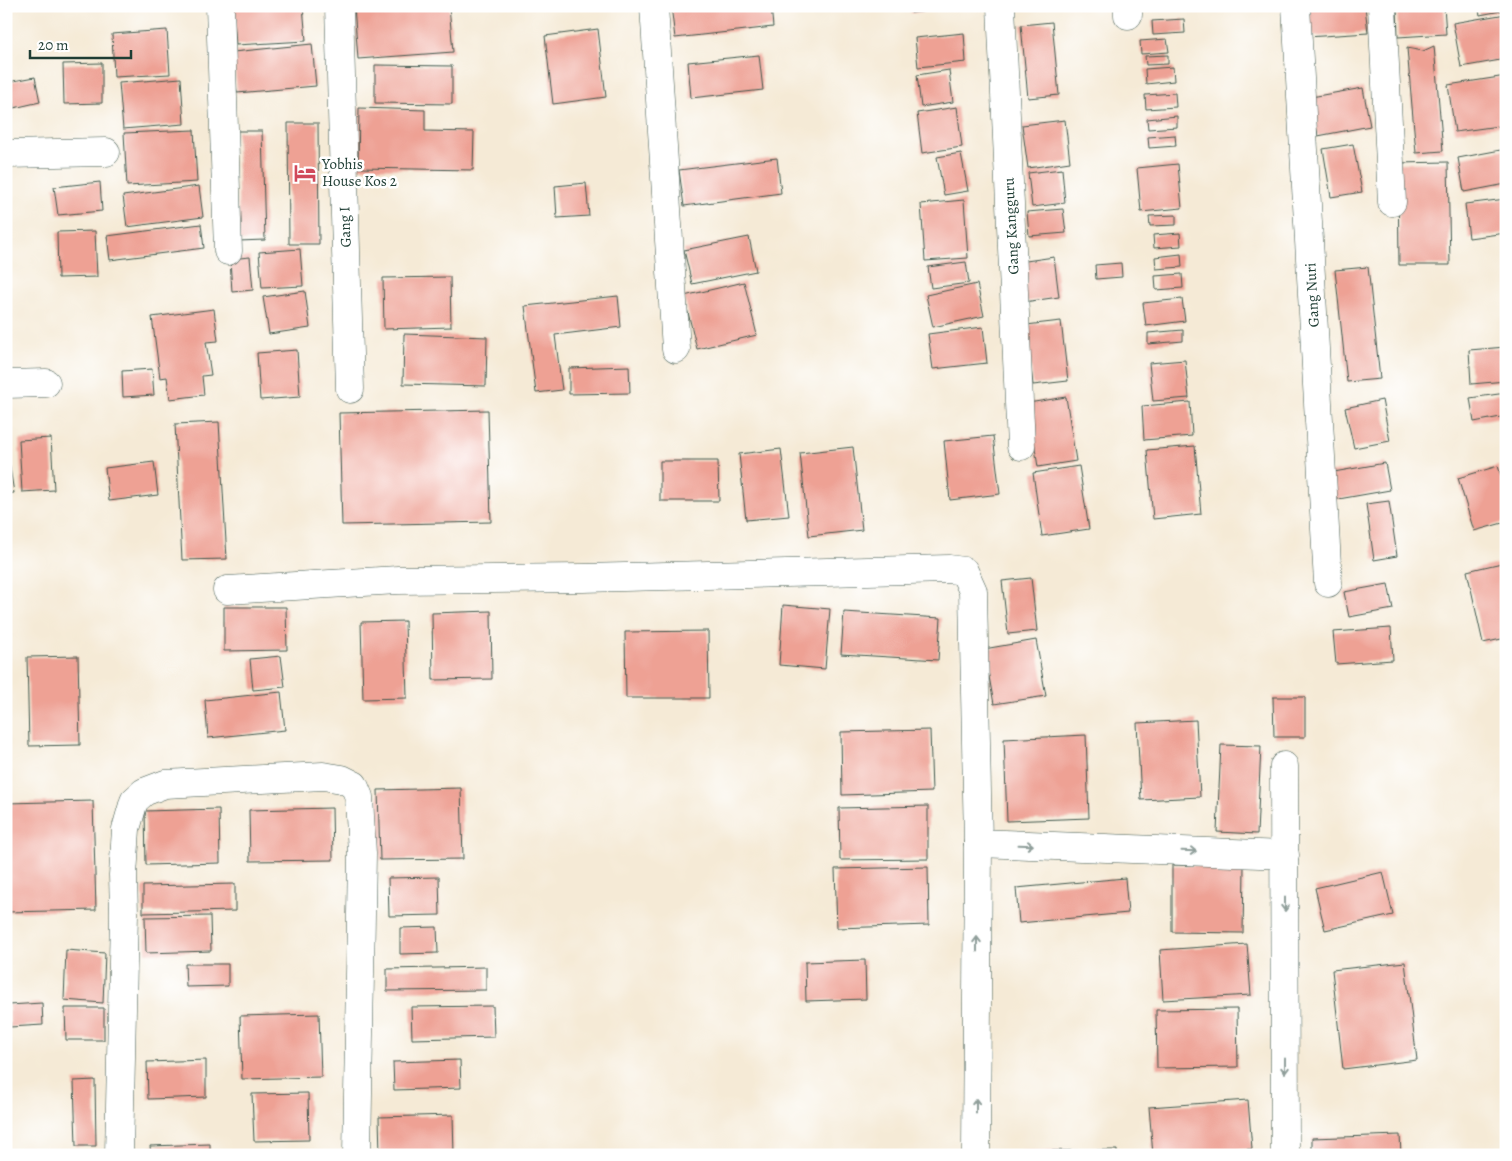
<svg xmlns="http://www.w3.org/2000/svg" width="1512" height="1161" font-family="Alegreya,serif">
	<rect width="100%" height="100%" fill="#fff"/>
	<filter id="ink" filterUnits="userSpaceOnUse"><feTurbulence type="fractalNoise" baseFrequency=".02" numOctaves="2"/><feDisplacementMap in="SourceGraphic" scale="10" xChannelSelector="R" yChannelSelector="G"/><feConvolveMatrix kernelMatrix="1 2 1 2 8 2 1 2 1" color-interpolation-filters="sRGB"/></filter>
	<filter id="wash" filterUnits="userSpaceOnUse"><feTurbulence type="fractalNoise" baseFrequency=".0096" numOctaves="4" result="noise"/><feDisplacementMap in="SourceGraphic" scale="20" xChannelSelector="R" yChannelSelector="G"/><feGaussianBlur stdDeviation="1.12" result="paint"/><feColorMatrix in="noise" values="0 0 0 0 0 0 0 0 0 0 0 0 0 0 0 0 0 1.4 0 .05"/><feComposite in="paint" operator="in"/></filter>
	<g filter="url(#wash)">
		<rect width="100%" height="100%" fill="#f5ead6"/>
		<g id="blocks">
			<g fill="#eea194">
				<polygon points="233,6 303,6 306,41 236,45"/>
				<polygon points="354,6 449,6 453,52 358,59"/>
				<polygon points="671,6 771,6 773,27 675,38"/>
				<polygon points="910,6 953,6 953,8 911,13"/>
				<polygon points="1343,6 1365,6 1368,33 1307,37 1305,9"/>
				<polygon points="1397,6 1444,6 1446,34 1398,37"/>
				<polygon points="1478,6 1506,6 1506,10 1480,15"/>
				<polygon points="1506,14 1506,59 1461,67 1453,23"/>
				<polygon points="1184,19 1185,33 1153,35 1152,21"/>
				<polygon points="1052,22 1059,95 1028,98 1021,25"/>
				<polygon points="598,29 606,97 553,104 545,36"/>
				<polygon points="167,30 170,74 114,77 112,34"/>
				<polygon points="964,33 966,62 918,67 915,38"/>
				<polygon points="1167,39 1169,52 1141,54 1140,41"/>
				<polygon points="312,44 316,86 237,93 233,52"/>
				<polygon points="1434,46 1443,151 1416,153 1407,48 1423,51"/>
				<polygon points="759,55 763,90 691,98 688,62"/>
				<polygon points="1168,55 1168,64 1146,65 1145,56"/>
				<polygon points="102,63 102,103 64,104 63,64"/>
				<polygon points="375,65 452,66 452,104 375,103"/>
				<polygon points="1173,67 1174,81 1146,84 1145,69"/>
				<polygon points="949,70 953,102 921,107 917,75"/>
				<polygon points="1506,76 1506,125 1455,132 1448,85"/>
				<polygon points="35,77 40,102 14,108 8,82"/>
				<polygon points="181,78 184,124 123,129 119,83"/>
				<polygon points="1363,88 1370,126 1318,136 1311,97"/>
				<polygon points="1175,93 1176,107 1146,109 1145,95"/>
				<polygon points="957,107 962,147 922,153 917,113"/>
				<polygon points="359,108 425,110 425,131 474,132 473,170 358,168"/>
				<polygon points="1177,116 1177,127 1148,129 1147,119"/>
				<polygon points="1065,120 1070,162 1028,168 1022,125"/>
				<polygon points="288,123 318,123 319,244 289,244"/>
				<polygon points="194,130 197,182 127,186 124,133"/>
				<polygon points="237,131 262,131 265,240 239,241"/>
				<polygon points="1175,135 1176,146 1149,148 1148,137"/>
				<polygon points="1353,144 1362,192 1331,197 1323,149"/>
				<polygon points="1506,149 1506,184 1464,192 1458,158"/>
				<polygon points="961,153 968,191 944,195 937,157"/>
				<polygon points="777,158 781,193 684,206 679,170"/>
				<polygon points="1448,162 1450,265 1399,265 1398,163"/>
				<polygon points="1178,164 1182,208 1141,212 1137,168"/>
				<polygon points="1062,169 1065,203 1032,207 1028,173"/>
				<polygon points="100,182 102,211 58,215 54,187"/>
				<polygon points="586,183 589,216 557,218 555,186"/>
				<polygon points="199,186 203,217 127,227 123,196"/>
				<polygon points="1506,199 1506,233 1469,238 1465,204"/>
				<polygon points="964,200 968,258 925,261 921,204"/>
				<polygon points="1063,209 1066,233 1029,236 1027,212"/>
				<polygon points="1176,215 1176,225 1150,226 1149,216"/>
				<polygon points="201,224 204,248 110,260 107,236"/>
				<polygon points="95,231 97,277 58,278 57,232"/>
				<polygon points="1180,233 1181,246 1154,248 1153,235"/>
				<polygon points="749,237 756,271 692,284 684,250"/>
				<polygon points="300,249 303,286 262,288 259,252"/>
				<polygon points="1181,254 1182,267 1156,269 1155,257"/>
				<polygon points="250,257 253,290 232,292 230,259"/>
				<polygon points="1054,257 1059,297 1024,302 1019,262"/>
				<polygon points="966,262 969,283 931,288 928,267"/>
				<polygon points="1121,263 1122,277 1096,279 1095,265"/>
				<polygon points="1368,267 1380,379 1347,382 1335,270"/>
				<polygon points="1182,274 1183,288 1156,290 1155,276"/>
				<polygon points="450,277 451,327 384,329 383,278"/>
				<polygon points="744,282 757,335 697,349 684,296"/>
				<polygon points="977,284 984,316 933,327 926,295"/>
				<polygon points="305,291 310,328 269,334 263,297"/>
				<polygon points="618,296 621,327 555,335 562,390 536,393 525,306"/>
				<polygon points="1182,299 1185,321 1146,326 1143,303"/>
				<polygon points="214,309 218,341 206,342 211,375 202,376 204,395 170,399 167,377 160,378 152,317"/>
				<polygon points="1061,321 1068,381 1033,385 1026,325"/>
				<polygon points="983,327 987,363 933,369 928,334"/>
				<polygon points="1183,330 1183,341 1148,344 1148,333"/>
				<polygon points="404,334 487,337 486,386 403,384"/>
				<polygon points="1506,347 1506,381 1471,384 1469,350"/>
				<polygon points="297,350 300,397 260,400 257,353"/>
				<polygon points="1185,360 1189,398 1153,401 1149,363"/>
				<polygon points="629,366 630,393 569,394 569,368"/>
				<polygon points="152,369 154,395 123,397 122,371"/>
				<polygon points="1506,393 1506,416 1474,422 1470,398"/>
				<polygon points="1066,397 1076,461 1038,467 1028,403"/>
				<polygon points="1382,400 1390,441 1354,448 1345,408"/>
				<polygon points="1190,402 1192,436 1144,440 1142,406"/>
				<polygon points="488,410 491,522 342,525 339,413"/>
				<polygon points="219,422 227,559 182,560 175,424"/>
				<polygon points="993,436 1000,494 950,500 944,441"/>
				<polygon points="51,438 54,490 22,492 19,440"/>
				<polygon points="6,442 14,493 6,494"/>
				<polygon points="1195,446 1201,514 1153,519 1147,450"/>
				<polygon points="853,447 862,530 809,536 800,453"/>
				<polygon points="781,449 789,516 746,520 739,454"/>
				<polygon points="660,461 718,461 719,501 660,501"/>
				<polygon points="154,462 158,495 109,501 105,468"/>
				<polygon points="1385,463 1390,490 1333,500 1328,473"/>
				<polygon points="1079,466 1089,529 1042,536 1033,473"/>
				<polygon points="1498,466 1506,492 1506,522 1474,531 1458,478"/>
				<polygon points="1389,501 1397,556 1374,560 1366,504"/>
				<polygon points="1506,562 1506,638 1483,643 1467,571"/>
				<polygon points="1031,578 1037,631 1008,634 1002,581"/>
				<polygon points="1388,584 1393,609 1349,617 1344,592"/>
				<polygon points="783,605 830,609 825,669 779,665"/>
				<polygon points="224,607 286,607 287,650 224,651"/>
				<polygon points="491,611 492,679 433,680 432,613"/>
				<polygon points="844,612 941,618 938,660 841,654"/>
				<polygon points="405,621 407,698 363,699 361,622"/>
				<polygon points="1391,628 1393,660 1336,664 1333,632"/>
				<polygon points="708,631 709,698 626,698 625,632"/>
				<polygon points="1036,640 1046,696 994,704 984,649"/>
				<polygon points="78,656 80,745 29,746 27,657"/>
				<polygon points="281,656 285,687 253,690 250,659"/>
				<polygon points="281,692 285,730 208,738 205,700"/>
				<polygon points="1273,697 1305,697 1305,737 1274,737"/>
				<polygon points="1196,720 1200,797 1141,800 1137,723"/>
				<polygon points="930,730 932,792 842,795 841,732"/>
				<polygon points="1086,735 1089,818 1007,821 1004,739"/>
				<polygon points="1221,745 1261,746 1257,834 1217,832"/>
				<polygon points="461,788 463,859 380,860 378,790"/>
				<polygon points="93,801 96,910 6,912 6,803"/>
				<polygon points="928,806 928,859 840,860 839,808"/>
				<polygon points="332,808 333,860 250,861 249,810"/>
				<polygon points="219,809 220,863 146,865 145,811"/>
				<polygon points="1172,865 1244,866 1243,933 1172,932"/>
				<polygon points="928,867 929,925 837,928 835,869"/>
				<polygon points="1383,872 1393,915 1325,930 1315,888"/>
				<polygon points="439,877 440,915 389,916 388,878"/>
				<polygon points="1125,878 1128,913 1019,923 1016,888"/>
				<polygon points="235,884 235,911 143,913 143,886"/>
				<polygon points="210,916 211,951 146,953 145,917"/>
				<polygon points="437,927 438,953 400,954 400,928"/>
				<polygon points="1247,944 1251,995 1163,1000 1160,950"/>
				<polygon points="66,950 105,953 103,1003 64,1000"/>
				<polygon points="865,960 866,999 806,1001 805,962"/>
				<polygon points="1405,962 1417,1060 1343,1069 1332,970"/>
				<polygon points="185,964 228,964 228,986 186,987"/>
				<polygon points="486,967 486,990 387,991 387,969"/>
				<polygon points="42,1003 43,1025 10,1027 9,1005"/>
				<polygon points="493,1006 494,1037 412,1039 411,1007"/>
				<polygon points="65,1008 104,1008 104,1040 66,1040"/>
				<polygon points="1237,1009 1238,1067 1157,1068 1156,1010"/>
				<polygon points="319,1014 321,1077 242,1079 240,1016"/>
				<polygon points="206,1060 206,1097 148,1099 147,1062"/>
				<polygon points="460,1060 461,1088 394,1090 393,1062"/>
				<polygon points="95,1080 96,1146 76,1146 74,1081"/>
				<polygon points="308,1093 309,1140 254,1141 252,1094"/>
				<polygon points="1248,1100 1252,1149 1153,1155 1149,1107"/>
				<polygon points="453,1115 454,1155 380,1155 379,1117"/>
				<polygon points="1400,1135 1401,1155 1312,1155 1312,1138"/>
				<polygon points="210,1144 210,1155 151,1155 150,1146"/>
				<polygon points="1117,1150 1117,1155 1016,1155 1016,1151"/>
			</g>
		</g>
	</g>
	<g filter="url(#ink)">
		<use href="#blocks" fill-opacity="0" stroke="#3f574c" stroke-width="1"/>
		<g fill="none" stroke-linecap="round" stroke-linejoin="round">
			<g stroke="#3f574c" stroke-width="29">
				<g id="street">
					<polyline points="220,6 228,251"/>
					<polyline points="339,6 350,389"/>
					<polyline points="654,6 676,349"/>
					<polyline points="1001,6 1021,446"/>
					<polyline points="1128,6 1128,15"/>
					<polyline points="1296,6 1328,583"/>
					<polyline points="1382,6 1392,202"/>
					<polyline points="6,154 106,152"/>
					<polyline points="6,384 46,383"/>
					<polyline points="227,590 398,580 583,578 949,569 964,571 973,591 978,843 976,1155"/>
					<polyline points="1284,766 1285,1155"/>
					<polyline points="978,843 1285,855"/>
					<polyline points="119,1155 124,913 123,875 126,829 134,801 144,792 165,784 323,776 342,779 354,785 359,797 362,854 357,1155"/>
				</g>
			</g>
			<use href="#street" stroke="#fff" stroke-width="28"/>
		</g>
		<defs><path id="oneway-shaft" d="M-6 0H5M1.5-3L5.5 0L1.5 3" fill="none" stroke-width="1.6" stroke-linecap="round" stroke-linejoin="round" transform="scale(1.25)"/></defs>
		<g stroke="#8f9e9a">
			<use href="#oneway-shaft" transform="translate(1026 845) rotate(2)"/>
			<use href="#oneway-shaft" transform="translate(1189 851) rotate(2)"/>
			<use href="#oneway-shaft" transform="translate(1285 904) rotate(90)"/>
			<use href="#oneway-shaft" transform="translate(977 944) rotate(-90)"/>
			<use href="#oneway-shaft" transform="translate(1285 1066) rotate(90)"/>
			<use href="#oneway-shaft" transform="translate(976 1106) rotate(-90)"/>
		</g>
	</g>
	<defs>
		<g id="hotel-bare" transform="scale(1.725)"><path d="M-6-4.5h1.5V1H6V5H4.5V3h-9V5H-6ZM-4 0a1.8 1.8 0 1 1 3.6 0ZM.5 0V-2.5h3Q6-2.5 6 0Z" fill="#d1495b" stroke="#fff" stroke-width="2.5" paint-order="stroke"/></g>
	</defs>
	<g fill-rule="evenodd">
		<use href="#hotel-bare" x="305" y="173"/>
	</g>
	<g text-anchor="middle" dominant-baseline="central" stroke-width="5" stroke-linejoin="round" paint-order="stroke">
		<g font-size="15" fill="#1f3d34" stroke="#fff" text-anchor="start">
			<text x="322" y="164">Yobhis<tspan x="322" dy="17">House Kos 2</tspan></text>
		</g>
		<g font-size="15" fill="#1f3d34" stroke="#fff">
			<text transform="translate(1011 226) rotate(-93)">Gang Kangguru</text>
			<text transform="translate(345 227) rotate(-92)">Gang I</text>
			<text transform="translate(1312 295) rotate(-93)">Gang Nuri</text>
		</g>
	</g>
	<rect width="1512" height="1161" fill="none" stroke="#fff" stroke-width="25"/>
	<path d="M30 50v8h101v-8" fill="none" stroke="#1f3d34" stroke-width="2.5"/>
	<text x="38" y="50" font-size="15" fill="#1f3d34" stroke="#ffffff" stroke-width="4" paint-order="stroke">20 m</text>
</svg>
